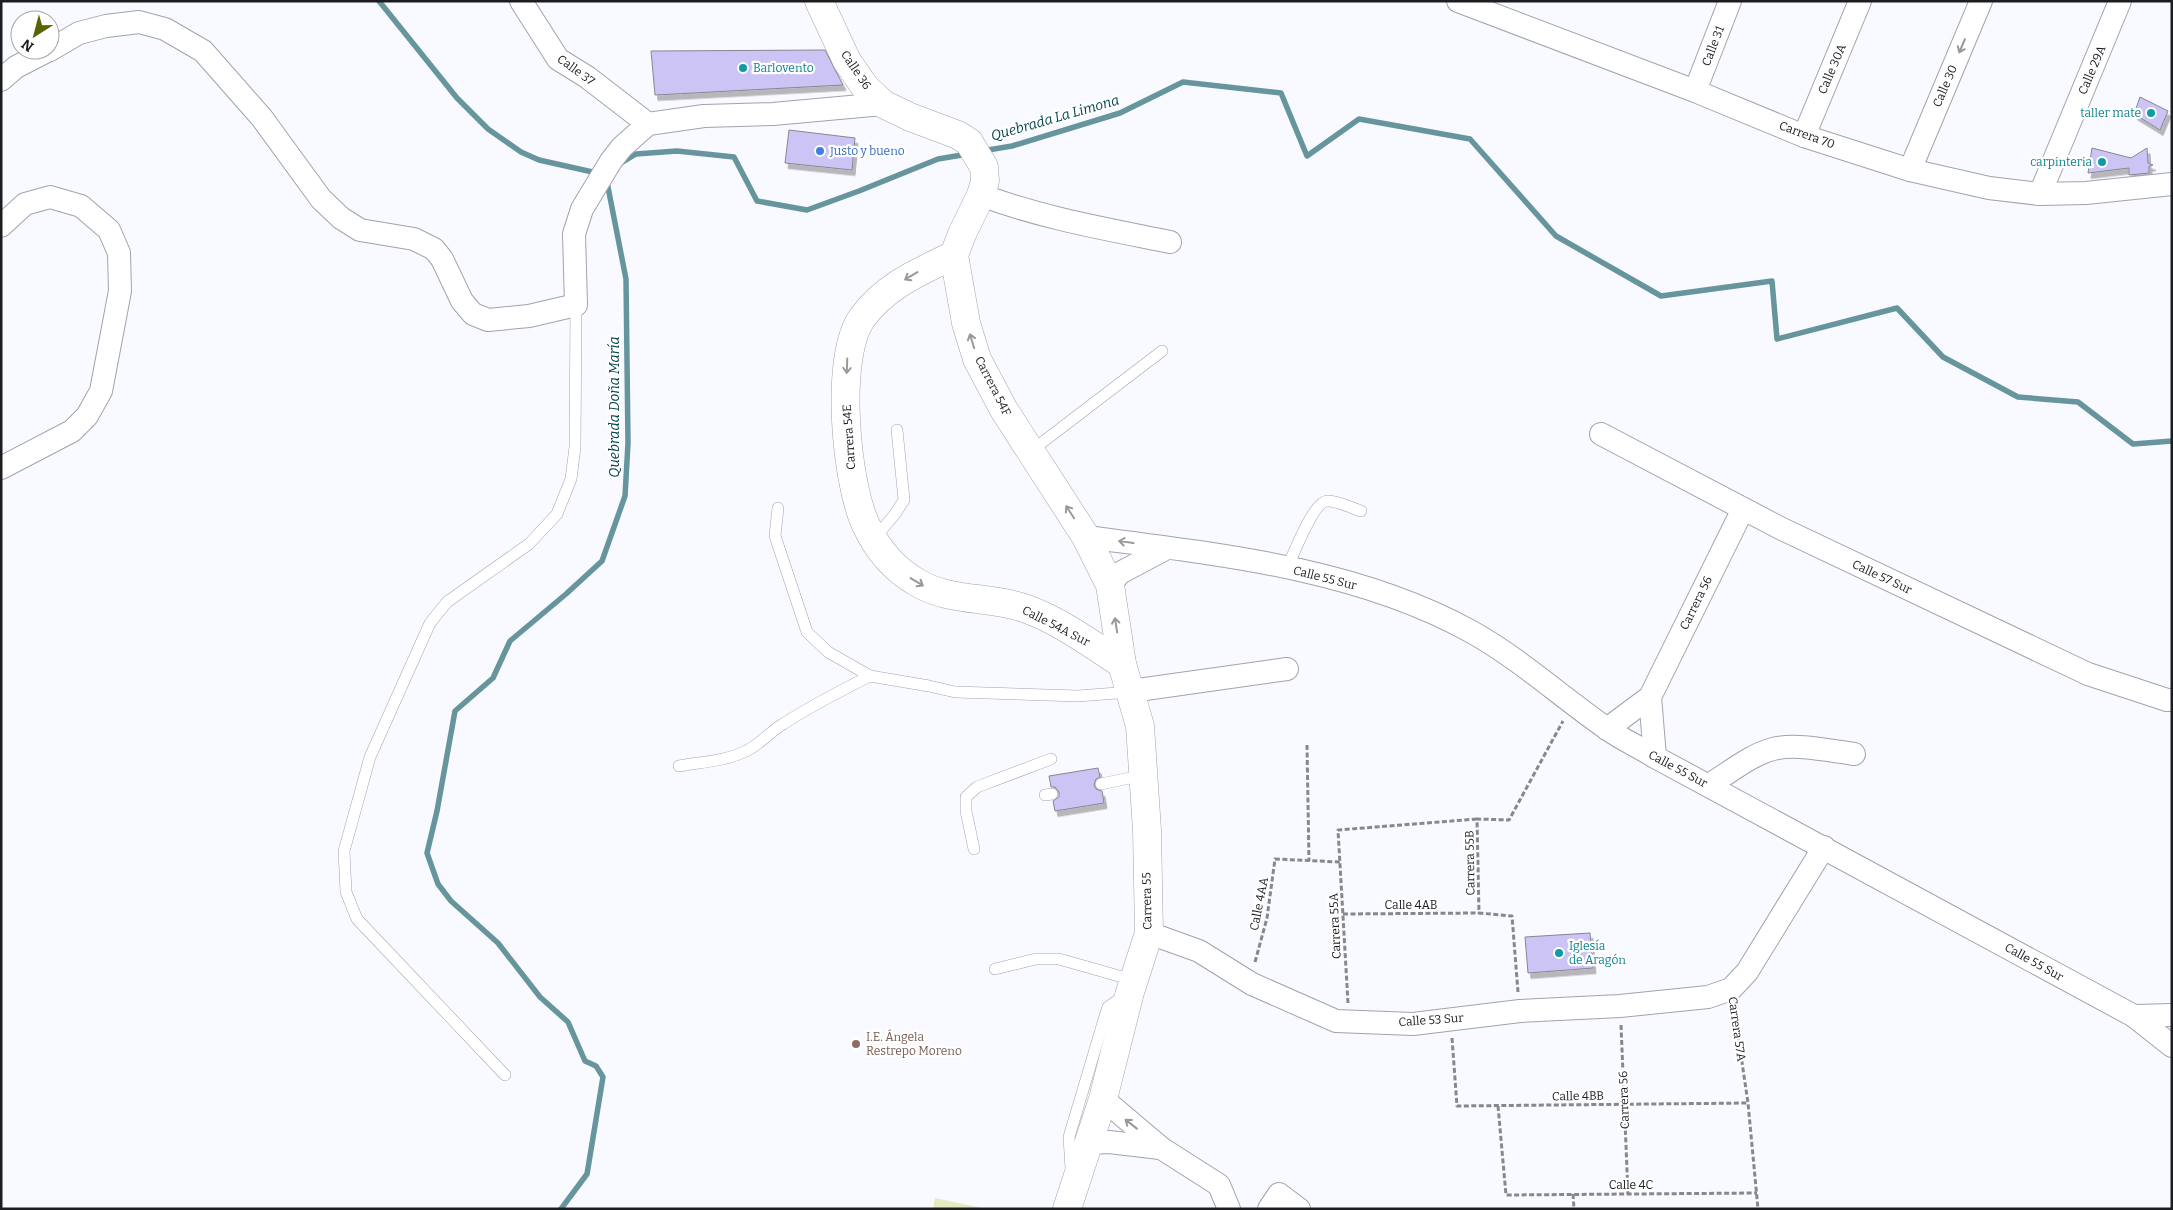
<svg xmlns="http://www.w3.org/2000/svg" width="2173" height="1210" font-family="Bitter,serif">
	<defs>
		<filter id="shadow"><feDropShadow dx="3" dy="5.5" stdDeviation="0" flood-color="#0004"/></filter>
	</defs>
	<rect width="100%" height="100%" fill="#f9faff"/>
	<polygon fill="#e5eac1" points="935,1198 986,1209 933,1209"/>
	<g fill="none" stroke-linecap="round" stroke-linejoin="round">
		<g stroke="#67959e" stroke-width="5.5">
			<polyline points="379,1 457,98 488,129 521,152 539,160 597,173"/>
			<polyline points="982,151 1012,146 1120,113 1183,82 1281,93 1307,156 1359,119 1470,139 1556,236 1661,296 1772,281 1777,339 1897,308 1943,357 2018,397 2078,402 2133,444 2172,441"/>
			<polyline points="621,163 636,154 677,151 734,157 757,201 807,210 859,191 938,159 968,154"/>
			<polyline points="561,1209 587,1174 603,1077 596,1066 585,1061 568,1022 540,997 498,943 451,901 438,884 427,853 437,811 455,711 493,678 510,641 566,594 602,561 625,496 628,443 626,279 607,182"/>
		</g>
	</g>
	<g fill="#ccc4f5" stroke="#878691" filter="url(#shadow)">
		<polygon points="825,50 843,85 655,95 651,51"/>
		<polygon points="2140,97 2168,111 2160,130 2134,114"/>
		<polygon points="789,130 855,138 852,170 785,163"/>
		<polygon points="2092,148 2131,158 2147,148 2148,163 2153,165 2149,166 2149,173 2129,175 2129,168 2088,173"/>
		<polygon points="1098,768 1100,777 1096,779 1094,785 1096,789 1102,791 1104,803 1055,811 1053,801 1059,797 1059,792 1055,787 1051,787 1049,776"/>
		<polygon points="1590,933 1593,968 1528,973 1525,937"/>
	</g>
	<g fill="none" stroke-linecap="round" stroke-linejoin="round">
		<g stroke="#a1a3ae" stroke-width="12">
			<g id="lane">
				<polyline points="1031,451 1162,351"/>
				<polyline points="778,508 775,536 807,632 828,652 870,676 929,686 955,692 1078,696 1130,692"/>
				<polyline points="874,539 895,514 904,500 897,430"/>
				<path d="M1287,568C1293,556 1313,502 1327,501C1337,500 1351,508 1361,511"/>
				<path d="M679,766C701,762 726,761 746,751C758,746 771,731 783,724C811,706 840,691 870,676"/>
				<polyline points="1101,784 1144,775"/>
				<polyline points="1045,795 1052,794"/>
				<polyline points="974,849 966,811 966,797 977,787 1051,759"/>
				<polyline points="995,969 1036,959 1059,959 1133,980"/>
				<polyline points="505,1075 357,919 346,892 344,851 370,757 430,623 447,602 529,544 557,514 571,479 575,447 576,305"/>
				<polyline points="1071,1168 1069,1137 1105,1016 1108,1007 1124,996"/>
			</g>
		</g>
		<g stroke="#a1a3ae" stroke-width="24">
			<g id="street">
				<polyline points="521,1 558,59 587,77 648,124"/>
				<polyline points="1458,1 1695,91 1804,136 1910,170 1989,188 2040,194 2086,193 2172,184"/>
				<polyline points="50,50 79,33 106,26 139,22 165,29 203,51 262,118 321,199 341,218 360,230 414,239 434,249 442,259 462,301 473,314 488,320 529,316 576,305 574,234 582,209 611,161 622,147 648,124 704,116 773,114 883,104"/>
				<polyline points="1,80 16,67 49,50"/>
				<polyline points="1695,91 1730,1"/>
				<polyline points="1804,136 1860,1"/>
				<polyline points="1910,170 1981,1"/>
				<polyline points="2040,194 2120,1"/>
				<path d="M981,195C1042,218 1106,229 1170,242"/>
				<polyline points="1,226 25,204 50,197 81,206 109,230 119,253 120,291 101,391 87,416 72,431 1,468"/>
				<polyline points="1601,434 1780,528 2088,674 2167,700 2172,700"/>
				<path d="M1086,537C1215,554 1353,567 1470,631C1519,658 1560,696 1606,728C1621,739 1639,747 1655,757L2134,1016L2172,1046"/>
				<polyline points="1110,585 1120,573 1167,548"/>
				<polyline points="1131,691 1287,669"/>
				<polyline points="1650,697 1655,757"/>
				<polyline points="1607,729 1650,697 1743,509"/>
				<path d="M1709,785C1729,773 1750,755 1773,749C1797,743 1830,751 1854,754"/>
				<polyline points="1149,933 1199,951 1252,984 1336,1021 1413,1024 1520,1011 1620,1006 1708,997 1731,989 1747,972 1824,847"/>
				<polyline points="2134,1016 2172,1015"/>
				<polyline points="1103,1099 1161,1148 1219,1185 1229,1209"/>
				<polyline points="1089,1143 1109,1142 1160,1148"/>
				<polyline points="1269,1209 1279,1194 1299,1209"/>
			</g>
		</g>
		<g stroke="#a1a3ae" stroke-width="29">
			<g id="secondary">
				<polyline points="819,1 847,61 865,87 883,104 910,117 958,135 969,142 984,167 985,181 981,195 962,234 954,255 966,323 977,359 1004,410 1086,537 1110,585 1122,664 1140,726 1147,830 1149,933 1130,992 1103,1099 1067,1209"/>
				<path d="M954,255C919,272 885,286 862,318C834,357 846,483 866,525C877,549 895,570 918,583C950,602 989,596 1024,608C1059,620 1091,644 1122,664"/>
			</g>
		</g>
		<g stroke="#87888c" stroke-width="3" stroke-dasharray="5 2.5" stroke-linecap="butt">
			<polyline points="1307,745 1309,861"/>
			<polyline points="1343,914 1479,913"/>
			<polyline points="1255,962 1267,918 1275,859 1340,862"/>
			<polyline points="1518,992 1512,916 1479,913 1477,819 1509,820 1563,721"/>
			<polyline points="1348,1003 1338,830 1477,819"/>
			<polyline points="1734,1008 1748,1103 1758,1209"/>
			<polyline points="1621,1025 1628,1194"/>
			<polyline points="1452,1038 1457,1106 1748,1103"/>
			<polyline points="1498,1106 1506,1195 1757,1193"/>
			<polyline points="1573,1194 1574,1209"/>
		</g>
		<use href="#lane" stroke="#fff" stroke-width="11"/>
		<use href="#street" stroke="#fff" stroke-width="22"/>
		<use href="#secondary" stroke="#fff" stroke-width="28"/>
	</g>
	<defs><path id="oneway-shaft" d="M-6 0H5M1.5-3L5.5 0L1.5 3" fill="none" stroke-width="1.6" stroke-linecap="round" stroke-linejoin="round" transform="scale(1.25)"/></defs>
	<g stroke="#99999b">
		<use href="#oneway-shaft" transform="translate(1962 46) rotate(113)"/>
		<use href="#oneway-shaft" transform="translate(911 276) rotate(149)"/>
		<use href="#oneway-shaft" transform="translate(972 341) rotate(-107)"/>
		<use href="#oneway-shaft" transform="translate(847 366) rotate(92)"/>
		<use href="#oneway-shaft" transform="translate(1070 512) rotate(-123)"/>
		<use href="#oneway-shaft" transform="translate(1126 542) rotate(-172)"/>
		<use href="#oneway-shaft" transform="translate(917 582) rotate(31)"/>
		<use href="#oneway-shaft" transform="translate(1116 625) rotate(-99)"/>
		<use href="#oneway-shaft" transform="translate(1131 1124) rotate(-142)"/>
	</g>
	<g fill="#0f9aa8" stroke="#fff" stroke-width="2">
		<circle cx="743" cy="68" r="5"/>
		<circle cx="2151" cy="113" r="5"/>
		<circle cx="2102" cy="162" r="5"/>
		<circle cx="1559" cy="953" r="5"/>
	</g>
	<circle fill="#3f7fe0" stroke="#fff" stroke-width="2" cx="820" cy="151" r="5"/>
	<circle fill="#8d6e63" stroke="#fff" stroke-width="2" cx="856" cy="1044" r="5"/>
	<g text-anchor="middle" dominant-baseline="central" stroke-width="4.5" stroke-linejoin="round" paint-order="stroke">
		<g font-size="12" fill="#1c1d21" stroke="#fff">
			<text transform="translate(1713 46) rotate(-69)">Calle 31</text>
			<text transform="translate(1832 69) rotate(-67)">Calle 30A</text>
			<text transform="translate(576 70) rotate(36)">Calle 37</text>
			<text transform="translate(856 70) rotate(56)">Calle 36</text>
			<text transform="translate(2092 70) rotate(-67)">Calle 29A</text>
			<text transform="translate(1945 86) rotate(-67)">Calle 30</text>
			<text transform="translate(1807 135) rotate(20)">Carrera 70</text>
			<text transform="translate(993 386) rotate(63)">Carrera 54F</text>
			<text transform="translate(849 437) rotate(-94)">Carrera 54E</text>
			<text transform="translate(1882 577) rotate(25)">Calle 57 Sur</text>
			<text transform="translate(1325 578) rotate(14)">Calle 55 Sur</text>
			<text transform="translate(1696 603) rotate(-64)">Carrera 56</text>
			<text transform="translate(1056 626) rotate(27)">Calle 54A Sur</text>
			<text transform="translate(1678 769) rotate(28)">Calle 55 Sur</text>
			<text transform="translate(1470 863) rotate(-91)">Carrera 55B</text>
			<text transform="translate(1147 901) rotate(-91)">Carrera 55</text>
			<text transform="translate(1259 904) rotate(-79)">Calle 4AA</text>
			<text x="1411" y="905">Calle 4AB</text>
			<text transform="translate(1335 926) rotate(-93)">Carrera 55A</text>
			<text transform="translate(2034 962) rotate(29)">Calle 55 Sur</text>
			<text transform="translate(1431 1020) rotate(-4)">Calle 53 Sur</text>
			<text transform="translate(1737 1029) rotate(82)">Carrera 57A</text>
			<text transform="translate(1578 1096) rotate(-1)">Calle 4BB</text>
			<text transform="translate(1624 1100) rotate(-92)">Carrera 56</text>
			<text x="1631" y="1185">Calle 4C</text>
		</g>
		<g font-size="12" fill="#0d838f" stroke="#fff" text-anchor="start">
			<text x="753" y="68">Barlovento</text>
			<text x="2141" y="113" text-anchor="end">taller mate</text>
			<text x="2092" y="162" text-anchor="end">carpinteria</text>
			<text x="1569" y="946">Iglesía<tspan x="1569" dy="14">de Aragón</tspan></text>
		</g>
		<g font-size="12" fill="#366cbe" stroke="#fff" text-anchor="start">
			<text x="830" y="151">Justo y bueno</text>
		</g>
		<g font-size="12" fill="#785e54" stroke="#fff" text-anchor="start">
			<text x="866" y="1037">I.E. Ángela<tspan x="866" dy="14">Restrepo Moreno</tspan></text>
		</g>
		<g font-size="14" font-style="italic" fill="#06454d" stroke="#fff">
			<text transform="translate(1055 118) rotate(-16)">Quebrada La Limona</text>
			<text transform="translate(614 407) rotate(-90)">Quebrada Doña María</text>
		</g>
	</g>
	<rect width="2173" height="1210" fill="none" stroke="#1c1d21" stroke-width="5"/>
	<g transform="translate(35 35) rotate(216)"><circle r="24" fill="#ffffff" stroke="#a4a5a6"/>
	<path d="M0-4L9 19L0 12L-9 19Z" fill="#5a6302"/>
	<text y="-8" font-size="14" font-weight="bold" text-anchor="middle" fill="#1c1d21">N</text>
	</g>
</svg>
